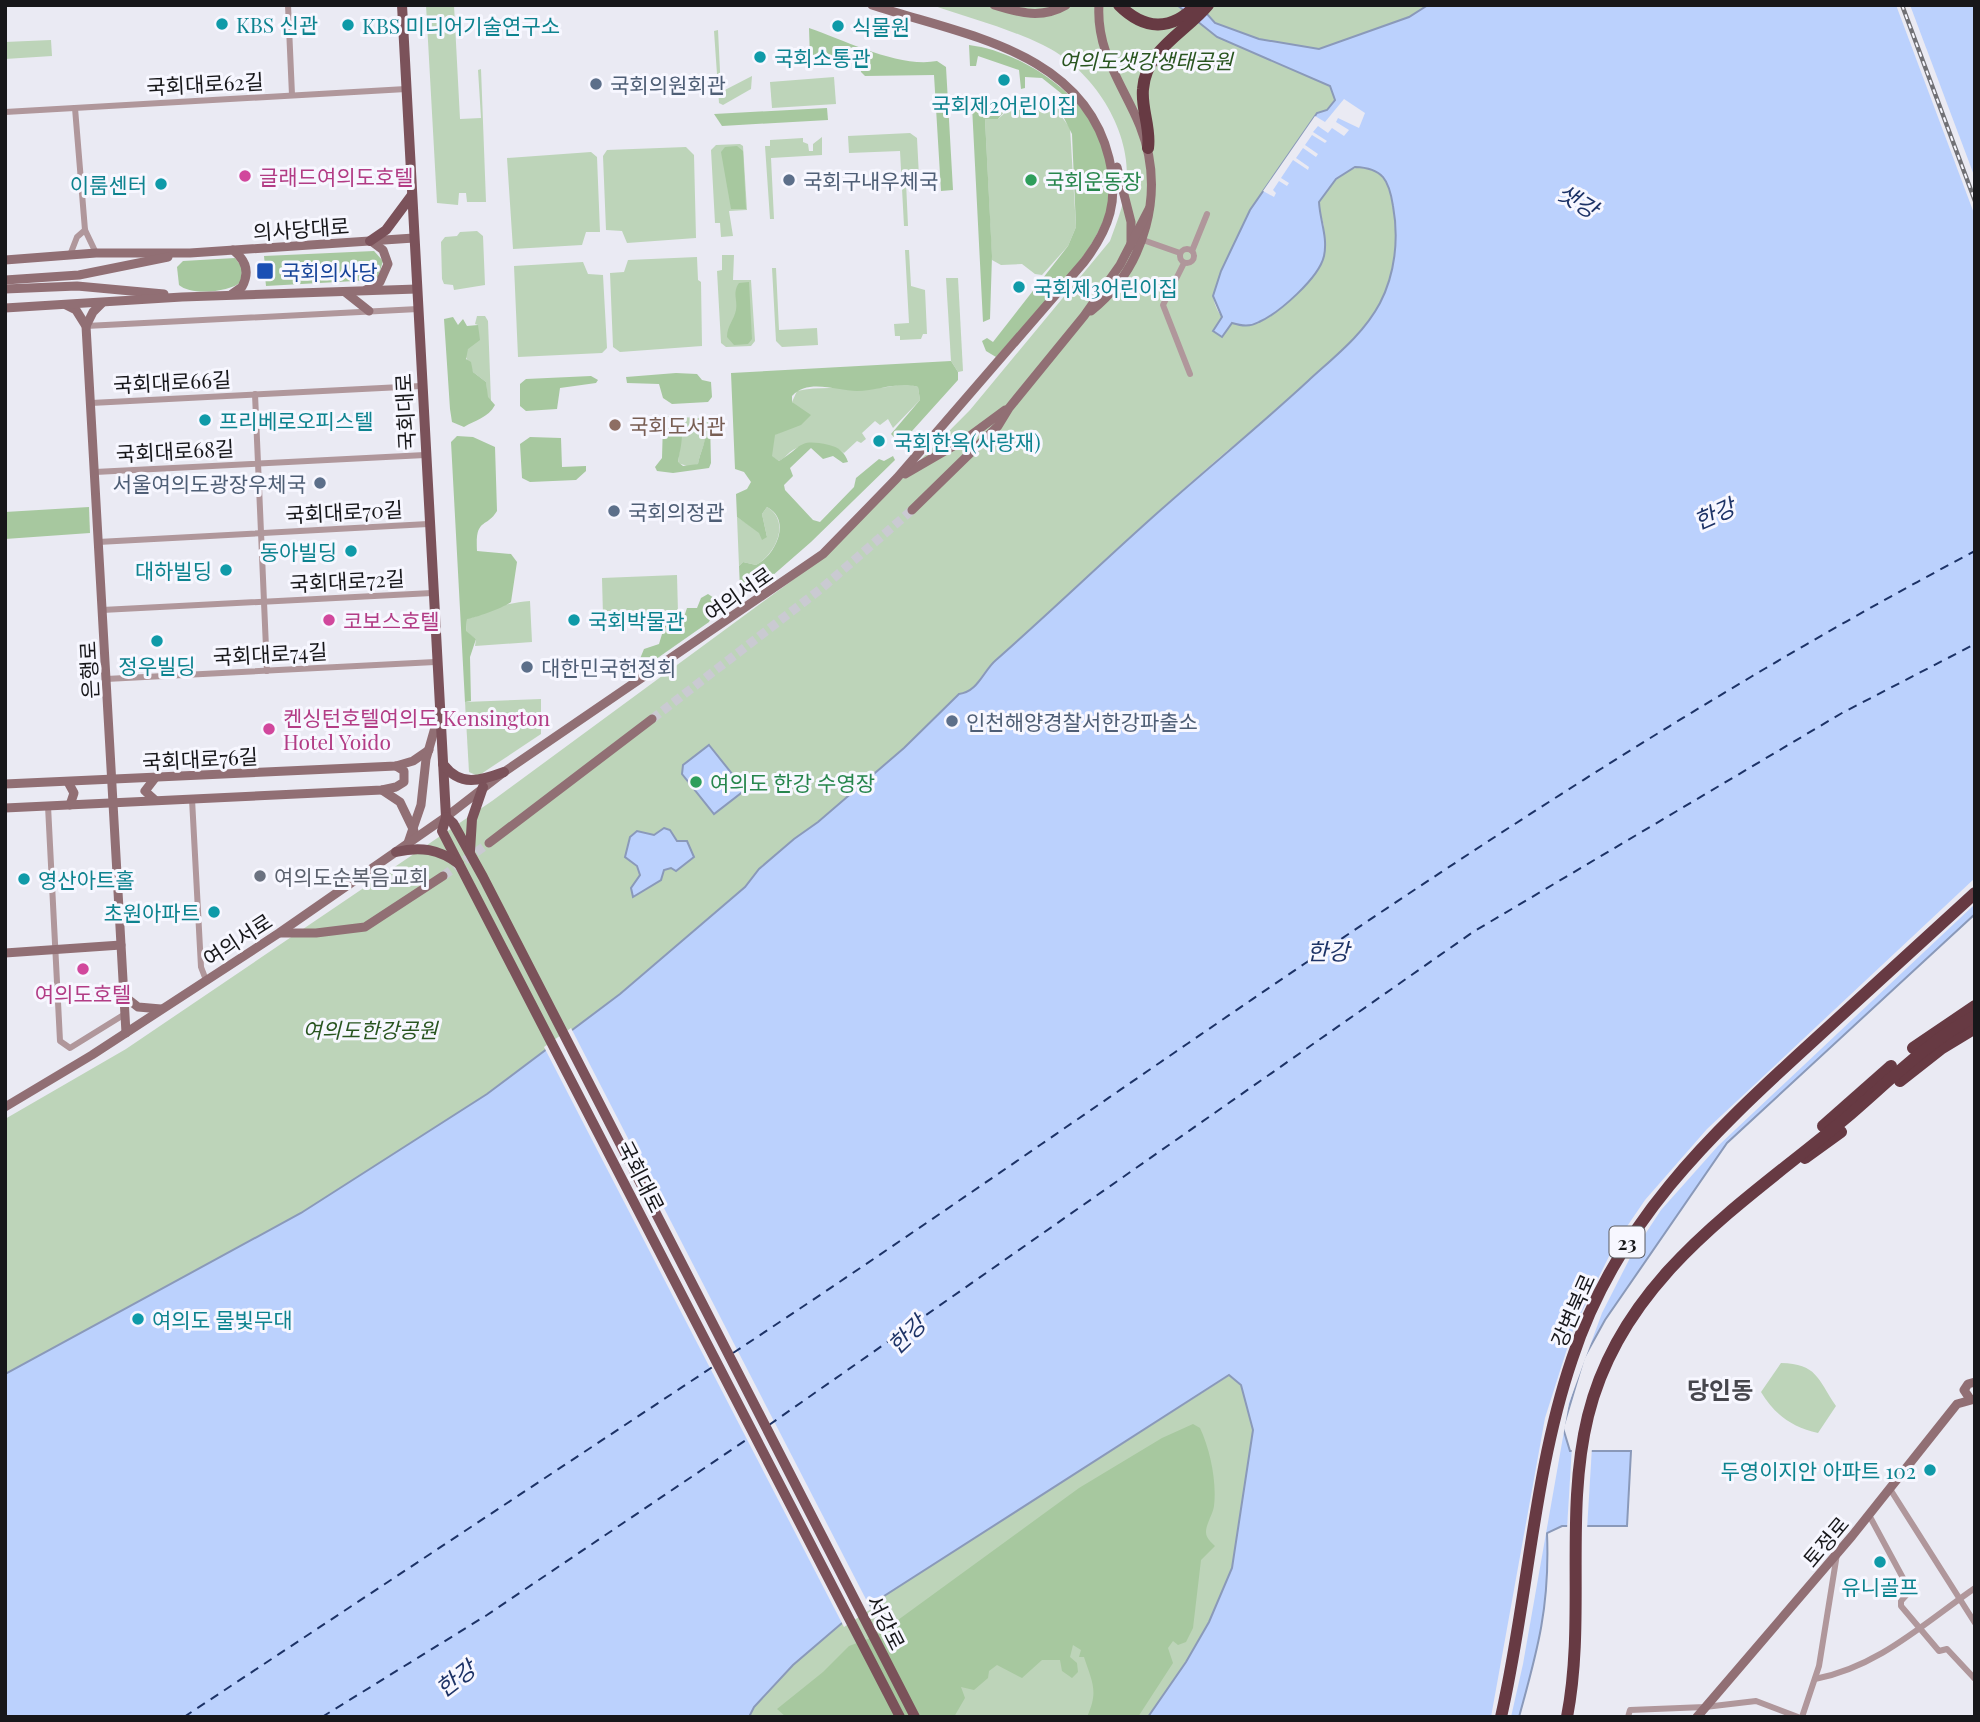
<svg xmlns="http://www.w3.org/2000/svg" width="1980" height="1722" font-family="'Playfair Display','Noto Sans KR',serif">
	<rect width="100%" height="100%" fill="#eaeaf3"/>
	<g fill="#bdd4b9">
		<polygon points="426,5 454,5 460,119 481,118 478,70 481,69 486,202 467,202 466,193 459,193 458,205 437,203"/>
		<path d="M932,5H1428L1409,17L1319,49L1335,100L1327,110L1317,113L1250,210L1213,296C1223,351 1281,313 1303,287C1308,281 1324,235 1324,227C1323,218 1317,210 1319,201C1327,173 1368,154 1387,179C1398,222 1401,268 1377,308C1346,361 1268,416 1220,457C1164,505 1110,556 1057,608C1035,629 1009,645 989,667C978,678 976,692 959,694L904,748L818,822L794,839L759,869L745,887L620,994L487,1094L301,1213L5,1374V1119L126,1049L492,801L824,557L970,410L1110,241C1118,219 1127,197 1127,174C1127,122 1089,67 1043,45C1008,28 969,18 932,5Z"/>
		<polygon points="718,30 721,92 752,76 751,89 723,105 719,103 714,31"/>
		<polygon points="51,40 52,56 5,59 5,42"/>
		<polygon points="834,77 836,104 772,108 770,82"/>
		<polygon points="1036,101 1055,108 1070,128 1076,227 1068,246 1042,275 1035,274 1022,264 1001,265 992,260 985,119 998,119 1015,104"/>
		<polygon points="910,133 917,138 919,177 914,181 906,182 908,226 904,226 900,151 849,153 848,136"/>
		<polygon points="822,137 822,155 771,158 774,219 770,219 765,146 770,146 770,140 803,138 803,142 808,144 809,151 813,151 813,144"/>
		<polygon points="740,144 743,146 747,210 729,211 733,236 721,237 720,223 715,223 711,150 716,145"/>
		<polygon points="686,147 694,155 696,238 627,243 622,231 606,230 603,156 607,150"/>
		<polygon points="591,152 597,157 600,232 586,232 582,245 513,249 507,158"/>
		<polygon points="477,231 483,236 485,285 454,290 453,285 444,284 442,279 441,242 445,237 457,236 460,232"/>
		<polygon points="905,250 909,250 911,286 925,290 927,334 923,334 921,339 900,340 900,336 895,336 894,324 909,323"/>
		<polygon points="722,255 734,255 733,280 751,280 755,341 751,346 726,347 721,343 717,271 722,270"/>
		<polygon points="697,257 698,280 701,282 702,346 620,352 613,347 610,273 624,272 628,260"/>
		<polygon points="583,262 588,274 603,275 607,348 602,353 518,357 514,266"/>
		<polygon points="772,268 776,268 779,330 817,328 818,345 782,347 776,341"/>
		<polygon points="946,278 958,278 963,371 958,372 951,361"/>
		<polygon points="477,316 485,316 488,321 491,401 487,397 486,382 473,372 465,355 478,325 475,324"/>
		<path d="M905,383L918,387L920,400L893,428L888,419L880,425L875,421L862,433L866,439L861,443L857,441L844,453C833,443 806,441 793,450C788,453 785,458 779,461L771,456L774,435L786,430L798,408L792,402L797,391C834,383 868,395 905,383Z"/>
		<path d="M678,417L701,418L699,421C712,437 701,447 698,464L690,467L678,463L682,428Z"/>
		<path d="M767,507C791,521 776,554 756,565L743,562L739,566L737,517L767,537L762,514Z"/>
		<polygon points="677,575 678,613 603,616 602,578"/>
		<path d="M530,601L532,642L475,646L476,639L466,632L467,618C477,618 481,612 490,609C503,605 516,602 530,601Z"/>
		<polygon points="541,699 541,734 478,776 469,772 465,702"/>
		<path d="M1781,1363C1817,1364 1817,1378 1836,1406L1818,1433C1792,1427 1775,1415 1761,1392Z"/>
		<polygon points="1230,1375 1238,1380 1243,1390 1253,1430 1232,1568 1209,1622 1186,1662 1148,1717 749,1717 754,1707 793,1665 842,1623"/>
	</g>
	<g fill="#a7c89f">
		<path d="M809,28C847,41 899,68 937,61L946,67L953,190L941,191L934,75L865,76L861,72L860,60L850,51L834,58L810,59Z"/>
		<path d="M969,45C1047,55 1142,139 1102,224C1079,274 1032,315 996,357L986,351L982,341L987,338L993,342L1068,246L1076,227L1072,134L1064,118L1050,105L1030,101L1008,107L998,119H985L992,256L990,319L983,322L972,106L1037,100L1059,109L1067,98L1042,78L1025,77V88L1021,89L1019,70L978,56L976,66H970Z"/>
		<polygon points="827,108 828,120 722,126 714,114"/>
		<polygon points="737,146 743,151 746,209 731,209 721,152 725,147"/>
		<polygon points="374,251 383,261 378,277 373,280 266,286 265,276 274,276 274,265 265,266 264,256"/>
		<path d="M235,258L242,267L241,282C230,292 191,296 179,285L177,267L183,261Z"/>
		<path d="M749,282L752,339L748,344L734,345L727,337C727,326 734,320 736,310C738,300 732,293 739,283Z"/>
		<path d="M453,317L458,325L463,319L467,326L478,325L480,340L468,349L466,359L471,362L473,372L486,382L488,397L495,405C488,418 475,420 464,427L452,422L450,409L444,319Z"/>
		<path d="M951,361L958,372V380L903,441L896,439L891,434L920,400L918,387C899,381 878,391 857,391C838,391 808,378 792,396V402L811,415L801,425L775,435L772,456L779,461C803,447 797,438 829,445C838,447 845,452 848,462L843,463L833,456L823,459L811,448L790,468L793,476L784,485L785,490L813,520L820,522L854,487L856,478L879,459L884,461L893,456L895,460L811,542L756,590L743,592L740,588L739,566L743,562L756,565C776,555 792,520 767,507L762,514L767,537L762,540L759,533L737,517L736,494L747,489L751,482L744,472L735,469L731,373Z"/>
		<polygon points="676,373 697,374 702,380 711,382 712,397 708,402 672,404 663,398 659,384 627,383 626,377"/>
		<polygon points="591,376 598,380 596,383 560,388 557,409 526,411 520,406 520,384 526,379"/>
		<path d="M666,416L678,417C685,434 681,445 678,462L683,466L698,464C701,447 712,436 698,421L706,417L710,421L711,463L709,468L673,473L657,471L655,467L662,458L663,423Z"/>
		<path d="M457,436L473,437L495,447L497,511C486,529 475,517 477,551L511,554L517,562L511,602C505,607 475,618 467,619L466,631L476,639L470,657L471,701L465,702L451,442Z"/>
		<polygon points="530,437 561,438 562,467 586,466 586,471 576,480 530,482 522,478 520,444"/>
		<polygon points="89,507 90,533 5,539 5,512"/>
		<polygon points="708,594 714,598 714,610 709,622 629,678 624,676 637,666 644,649 659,644 666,621 683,620 687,608 697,608 701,598"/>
		<path d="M1193,1424L1200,1428C1210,1449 1217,1482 1214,1506C1213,1514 1206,1524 1206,1532C1206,1538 1211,1542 1215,1546L1201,1560L1193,1628L1186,1642L1178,1645L1173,1641L1168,1648L1173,1663L1138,1717H1087C1099,1691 1092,1682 1084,1657H1079L1081,1650L1073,1645L1070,1657L1077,1663L1078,1672L1072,1678L1062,1671L1060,1660H1042L1022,1678L997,1665L989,1671L988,1678L974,1690L961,1687L965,1698L954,1717H786L777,1709L823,1672L849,1646L876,1636L1079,1488L1162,1438Z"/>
	</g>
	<g fill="#bbd1fd" stroke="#8a99b9" stroke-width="2">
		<path d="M1177,5H1199L1215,23L1259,39L1319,49L1409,17L1428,5H1975V914L1727,1143L1605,1320L1584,1358L1563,1428L1570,1451H1631L1627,1526H1562L1547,1533C1550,1605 1538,1649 1519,1717H1148L1186,1662L1209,1622L1232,1568L1253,1430L1241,1385L1229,1375L842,1623L793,1665L754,1707L749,1717H5V1374L301,1213L487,1094L620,994L745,887L759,869L794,839L818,822L904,748L959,694C978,692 983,671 996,660C1047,615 1095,569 1145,524C1199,475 1255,430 1308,381C1334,357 1363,335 1380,303C1395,274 1399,239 1393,206C1389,180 1383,168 1355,167L1336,179L1319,202C1320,221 1328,237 1324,256C1319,278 1279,313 1259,322C1250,327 1242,326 1232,323L1222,337L1213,331L1222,317L1213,296L1221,271L1250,210L1317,113L1327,110L1335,100L1330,86L1217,37Z"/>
		<polygon points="709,745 745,790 714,814 682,774 683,765"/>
		<polygon points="664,828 670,830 677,841 687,841 694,857 676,871 671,868 664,870 661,880 633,897 631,888 640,875 637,866 625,857 630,837 637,831 654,835"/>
	</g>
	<g fill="#eaeaf3">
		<polygon points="1896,5 1910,5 1975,178 1975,216"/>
		<polygon points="1344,99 1365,113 1359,128 1338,118 1336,122 1349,130 1344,136 1332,128 1328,133 1318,126 1313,132 1327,141 1325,143 1312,135 1305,145 1318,154 1316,157 1303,148 1296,158 1309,167 1308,170 1293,160 1281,178 1289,183 1287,186 1279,181 1273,190 1276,193 1274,197 1263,191 1315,116 1325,122"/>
		<polygon points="1975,878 1975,904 1718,1146 1661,1210 1632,1254 1602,1313 1569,1403 1523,1664 1511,1717 1491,1717 1545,1418 1573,1330 1615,1244 1645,1200 1707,1129"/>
		<polygon points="571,1028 871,1609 844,1627 544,1047"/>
		<polygon points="1572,1446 1592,1447 1587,1530 1567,1529"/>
	</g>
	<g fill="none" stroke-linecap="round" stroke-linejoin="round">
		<g stroke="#1d3367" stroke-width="2" stroke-dasharray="9 7" stroke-linecap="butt">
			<path d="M733,1353C1144,1082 1539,781 1975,551"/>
			<polyline points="769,1425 1473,932 1842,713 1975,644"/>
			<polyline points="184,1717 714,1366"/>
			<polyline points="322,1717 487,1615 749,1438"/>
		</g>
		<g stroke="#cacad2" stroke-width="9" stroke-dasharray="9 4.5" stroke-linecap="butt">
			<polyline points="652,719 822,588 912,510"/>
			<polyline points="443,876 489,843"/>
		</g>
		<g stroke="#b0979b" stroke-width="6">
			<polyline points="288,5 292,95"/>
			<polyline points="75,108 85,230 96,253"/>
			<polyline points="5,112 406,89"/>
			<polyline points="1143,240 1180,253"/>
			<circle cx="1187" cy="256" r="7"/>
			<polyline points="1192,251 1207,214"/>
			<polyline points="70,255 77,237 85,230"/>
			<polyline points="1184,263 1163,305 1190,374"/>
			<polyline points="86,326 418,309"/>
			<polyline points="255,394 267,671"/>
			<polyline points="91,403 421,386"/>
			<polyline points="95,472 425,455"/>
			<polyline points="98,542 428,524"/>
			<polyline points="102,610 432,593"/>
			<polyline points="106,679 435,662"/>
			<polyline points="192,799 201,967 206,980"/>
			<polyline points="48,806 60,1041 70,1048 125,1014"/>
			<polyline points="1890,1489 1975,1623"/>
			<polyline points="1869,1515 1910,1591 1901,1601 1901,1606 1939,1651 1947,1649 1975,1679"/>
			<path d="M1815,1679C1878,1667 1923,1624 1975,1588"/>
			<polyline points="1628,1717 1630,1710 1705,1707 1756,1701 1798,1717"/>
			<polyline points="1802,1717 1819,1666 1837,1554"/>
		</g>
		<g stroke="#916f74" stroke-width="9">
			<path d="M994,5C1020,13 1042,19 1066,5"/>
			<polyline points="1117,167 1131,222 1131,246"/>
			<polyline points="5,260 96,253 190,253 414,238"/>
			<polyline points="5,280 79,275 168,257"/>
			<polyline points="5,289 77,286 164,294"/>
			<polyline points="366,290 380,282 388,264 383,250 371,241"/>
			<polyline points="345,292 369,311"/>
			<path d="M232,294L242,287C250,272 246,260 233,250"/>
			<polyline points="66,305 76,310 86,326 126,1033"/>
			<polyline points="5,308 182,297 417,289"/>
			<path d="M1091,311C1146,267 1166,191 1140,126C1123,85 1096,52 1099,5"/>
			<polyline points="86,326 93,312 102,303"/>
			<polyline points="905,474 967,438 1005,410"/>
			<polyline points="912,510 998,426 1009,408 1084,316 1120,265 1149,209"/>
			<polyline points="155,778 145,791 155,800"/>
			<polyline points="68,782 74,793 70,805"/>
			<polyline points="5,784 396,766 413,761 429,750"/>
			<polyline points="382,790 400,802 414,831"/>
			<polyline points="5,808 382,790 396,787 404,782 404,771 396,766"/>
			<polyline points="408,843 421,805 426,759 438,717"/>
			<polyline points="489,843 652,719"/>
			<polyline points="281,933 316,933 365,927 443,876"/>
			<polyline points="5,953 121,945"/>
			<polyline points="124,996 138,1007 161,1009"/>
			<path d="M5,1107L92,1055L279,933L446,817L504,772L823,554L897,478L1084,262C1110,228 1119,200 1109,158C1083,50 962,35 872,5"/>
			<polyline points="1970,1399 1964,1390 1968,1384 1975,1382"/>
			<polyline points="1697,1717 1852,1536 1957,1404 1975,1399"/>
		</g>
		<g stroke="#7b525a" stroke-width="10">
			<polyline points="402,5 446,817 442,831 900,1717"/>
			<polyline points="370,241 386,230 412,195"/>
			<path d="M443,764C460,787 480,781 504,772"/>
			<polyline points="446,817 453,823 483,877 915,1717"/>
			<polyline points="470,851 472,819 483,787"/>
			<path d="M396,852C420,846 439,849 459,864"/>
		</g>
		<g stroke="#673a43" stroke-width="12">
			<path d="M1119,5C1144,30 1171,32 1196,5"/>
			<path d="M1148,148C1151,128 1141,109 1143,89C1146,49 1186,32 1208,5"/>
			<polyline points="1913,1048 1975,1006"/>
			<polyline points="1900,1081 1942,1048 1975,1028"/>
			<polyline points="1823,1126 1891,1066"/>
			<polyline points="1805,1158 1841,1132"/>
			<path d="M1501,1717C1528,1599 1533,1474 1572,1359C1616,1224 1709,1136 1811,1043C1866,993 1920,943 1975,893"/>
			<path d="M1567,1717C1586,1619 1564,1514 1588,1416C1622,1277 1743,1204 1846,1118C1888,1082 1926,1043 1975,1016"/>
		</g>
		<g stroke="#717176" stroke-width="4.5">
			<polyline id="rail" points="1902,5 1975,201"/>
		</g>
		<use href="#rail" stroke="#f7f7ff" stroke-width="2" stroke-dasharray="5" stroke-linecap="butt"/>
	</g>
	<g fill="#0f9aa8" stroke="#f7f7ff" stroke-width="2.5">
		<circle cx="222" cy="24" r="7"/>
		<circle cx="348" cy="25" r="7"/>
		<circle cx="838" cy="26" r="7"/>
		<circle cx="760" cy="57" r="7"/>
		<circle cx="1004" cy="80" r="7"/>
		<circle cx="161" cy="184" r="7"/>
		<circle cx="1019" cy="287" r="7"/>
		<circle cx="205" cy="420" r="7"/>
		<circle cx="879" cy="441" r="7"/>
		<circle cx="351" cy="551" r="7"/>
		<circle cx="226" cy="570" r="7"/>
		<circle cx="574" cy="620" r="7"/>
		<circle cx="157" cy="641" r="7"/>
		<circle cx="24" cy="879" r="7"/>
		<circle cx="214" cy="912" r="7"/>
		<circle cx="138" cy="1319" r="7"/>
		<circle cx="1930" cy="1470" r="7"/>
		<circle cx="1880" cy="1562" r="7"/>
	</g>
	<g fill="#5c6f8a" stroke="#f7f7ff" stroke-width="2.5">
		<circle cx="596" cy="84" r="7"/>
		<circle cx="789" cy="180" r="7"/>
		<circle cx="320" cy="483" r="7"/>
		<circle cx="614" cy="511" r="7"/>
		<circle cx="527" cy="667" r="7"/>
		<circle cx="952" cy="721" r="7"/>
	</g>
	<g fill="#d1479c" stroke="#f7f7ff" stroke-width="2.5">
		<circle cx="245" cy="176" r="7"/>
		<circle cx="329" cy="620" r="7"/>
		<circle cx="269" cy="729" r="7"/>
		<circle cx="83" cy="969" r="7"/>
	</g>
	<g fill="#2e9e5b" stroke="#f7f7ff" stroke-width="2.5">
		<circle cx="1031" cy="180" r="7"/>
		<circle cx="696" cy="782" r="7"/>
	</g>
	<rect fill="#1a4fb4" stroke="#f7f7ff" stroke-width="2.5" x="256" y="262" width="18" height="18" rx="3.5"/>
	<circle fill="#8d6e63" stroke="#f7f7ff" stroke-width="2.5" cx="615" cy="425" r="7"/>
	<circle fill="#6b7280" stroke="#f7f7ff" stroke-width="2.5" cx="260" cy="876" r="7"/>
	<g text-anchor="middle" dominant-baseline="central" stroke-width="6" stroke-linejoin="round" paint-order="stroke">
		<rect fill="#f7f7ff" stroke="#5a5a5f" stroke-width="2" x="1609.5" y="1226.5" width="35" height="31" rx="5"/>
		<g font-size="19" font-weight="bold" fill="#17171a">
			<text x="1627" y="1242">23</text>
		</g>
		<g font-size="21" fill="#0d838f" stroke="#f7f7ff" text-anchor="start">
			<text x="236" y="24">KBS 신관</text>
			<text x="362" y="25">KBS 미디어기술연구소</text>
			<text x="852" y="26">식물원</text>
			<text x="774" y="57">국회소통관</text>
			<text x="1004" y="104" text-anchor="middle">국회제2어린이집</text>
			<text x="147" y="184" text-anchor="end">이룸센터</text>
			<text x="1033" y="287">국회제3어린이집</text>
			<text x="219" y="420">프리베로오피스텔</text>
			<text x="893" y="441">국회한옥(사랑재)</text>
			<text x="337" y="551" text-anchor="end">동아빌딩</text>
			<text x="212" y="570" text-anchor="end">대하빌딩</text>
			<text x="588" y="620">국회박물관</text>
			<text x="157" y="665" text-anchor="middle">정우빌딩</text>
			<text x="38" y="879">영산아트홀</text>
			<text x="200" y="912" text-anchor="end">초원아파트</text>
			<text x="152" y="1319">여의도 물빛무대</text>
			<text x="1916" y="1470" text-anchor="end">두영이지안 아파트 102</text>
			<text x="1880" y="1586" text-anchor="middle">유니골프</text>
		</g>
		<g font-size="21" font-style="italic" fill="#295520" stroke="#f7f7ff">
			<text x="1146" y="60">여의도샛강생태공원</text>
			<text x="370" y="1029">여의도한강공원</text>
		</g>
		<g font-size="21" fill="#17171a" stroke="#f7f7ff">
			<text transform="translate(205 83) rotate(-3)">국회대로62길</text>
			<text transform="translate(301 228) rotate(-4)">의사당대로</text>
			<text transform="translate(172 381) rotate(-3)">국회대로66길</text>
			<text transform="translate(404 412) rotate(-93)">국회대로</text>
			<text transform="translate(175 450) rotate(-3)">국회대로68길</text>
			<text transform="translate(344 511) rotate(-3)">국회대로70길</text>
			<text transform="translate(347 580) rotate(-3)">국회대로72길</text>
			<text transform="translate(738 593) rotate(-35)">여의서로</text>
			<text transform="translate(270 653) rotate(-3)">국회대로74길</text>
			<text transform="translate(88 670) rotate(-93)">은행로</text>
			<text transform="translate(200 758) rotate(-3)">국회대로76길</text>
			<text transform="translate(237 939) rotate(-33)">여의서로</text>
			<text transform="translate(642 1176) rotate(63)">국회대로</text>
			<text transform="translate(1572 1310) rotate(-66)">강변북로</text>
			<text transform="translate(1825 1541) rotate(-50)">토정로</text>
			<text transform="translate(887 1622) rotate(63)">서강로</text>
		</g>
		<g font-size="21" fill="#4e5e75" stroke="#f7f7ff" text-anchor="start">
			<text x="610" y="84">국회의원회관</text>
			<text x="803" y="180">국회구내우체국</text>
			<text x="306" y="483" text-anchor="end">서울여의도광장우체국</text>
			<text x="628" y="511">국회의정관</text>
			<text x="541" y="667">대한민국헌정회</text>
			<text x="966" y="721">인천해양경찰서한강파출소</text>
		</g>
		<g font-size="21" fill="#b23c85" stroke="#f7f7ff" text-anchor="start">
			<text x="259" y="176">글래드여의도호텔</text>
			<text x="343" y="620">코보스호텔</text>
			<text x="283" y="717">켄싱턴호텔여의도 Kensington<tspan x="283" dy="24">Hotel Yoido</tspan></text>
			<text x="83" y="993" text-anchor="middle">여의도호텔</text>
		</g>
		<g font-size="21" fill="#27864d" stroke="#f7f7ff" text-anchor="start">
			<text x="1045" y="180">국회운동장</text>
			<text x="710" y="782">여의도 한강 수영장</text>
		</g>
		<g font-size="21" fill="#164399" stroke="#f7f7ff" text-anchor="start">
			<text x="281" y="271">국회의사당</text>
		</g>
		<g font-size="21" fill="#785e54" stroke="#f7f7ff" text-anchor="start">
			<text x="629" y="425">국회도서관</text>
		</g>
		<g font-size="21" fill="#5b616d" stroke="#f7f7ff" text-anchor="start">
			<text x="274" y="876">여의도순복음교회</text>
		</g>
		<g font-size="23" font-style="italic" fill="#1d3367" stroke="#f7f7ff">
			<text transform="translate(1578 200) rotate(31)">샛강</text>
			<text transform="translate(1714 513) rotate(-24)">한강</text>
			<text x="1328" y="950">한강</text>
			<text transform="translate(906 1334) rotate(-44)">한강</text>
			<text transform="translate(455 1678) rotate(-37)">한강</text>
		</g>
		<g font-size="24" font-weight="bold" fill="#46464d" stroke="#f7f7ff">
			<text x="1720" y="1389">당인동</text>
		</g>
	</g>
	<rect width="1980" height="1722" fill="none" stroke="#17171a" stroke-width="14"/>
</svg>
